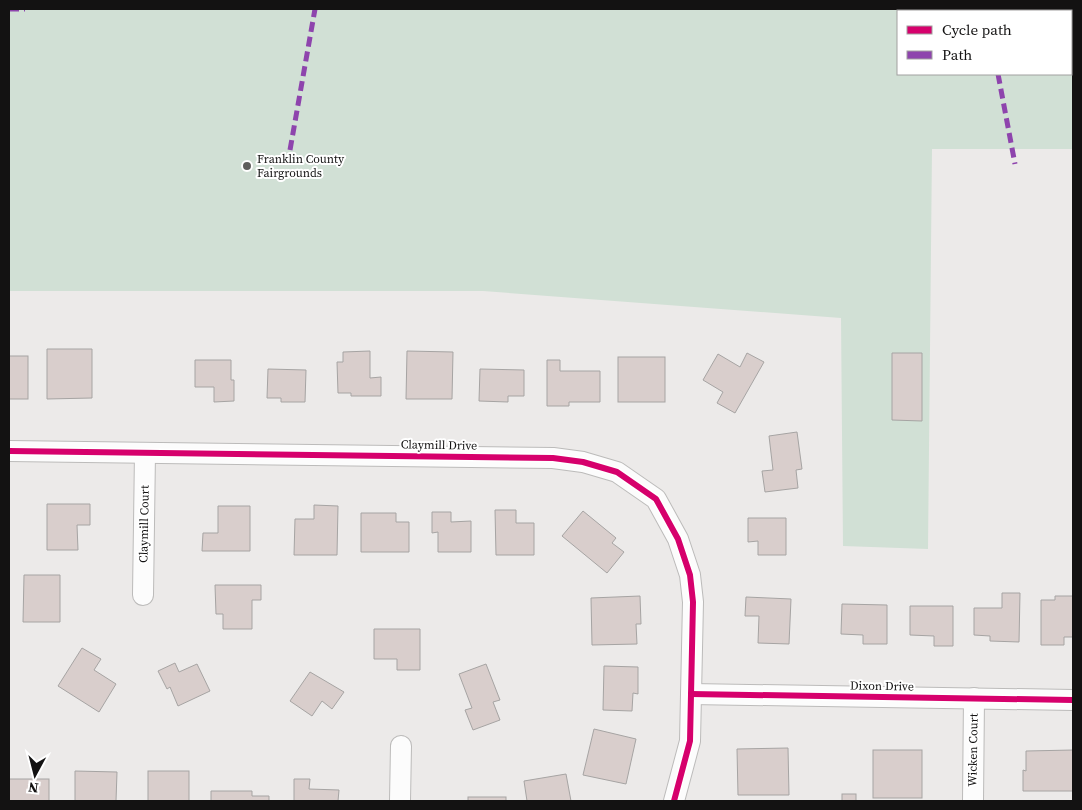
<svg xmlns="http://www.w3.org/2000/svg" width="1082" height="810" font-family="'Source Serif 4',serif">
	<rect width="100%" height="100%" fill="#eceae9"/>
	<path fill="#d1e0d5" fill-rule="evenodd" d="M9,9H1073V149H932L928,549L843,546L841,318L483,291H9ZM898,11H1071V74H898Z"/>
	<g fill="#d9cecc" stroke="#a6a4a3">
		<polygon points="47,349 92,349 92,398 47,399"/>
		<polygon points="370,351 370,378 381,377 381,396 351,396 351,393 338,393 337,362 343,362 343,352"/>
		<polygon points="407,351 453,352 452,399 406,399"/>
		<polygon points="747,353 764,362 735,413 717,403 723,392 703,380 718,354 740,367"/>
		<polygon points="892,353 922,353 922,421 892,420"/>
		<rect x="9" y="356" width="19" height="43"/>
		<rect x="618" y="357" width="47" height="45"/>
		<polygon points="195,360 231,360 231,380 234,380 234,401 214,402 214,387 195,387"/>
		<polygon points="547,360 560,360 560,371 600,371 600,402 569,402 569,406 547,406"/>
		<polygon points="268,369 306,370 305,402 281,402 281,398 267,398"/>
		<polygon points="480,369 524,370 524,396 508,396 508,402 479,401"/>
		<polygon points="797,432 802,469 796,470 798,488 765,492 762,471 773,470 769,436"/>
		<polygon points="47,504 90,504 90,525 77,525 78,550 47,550"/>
		<polygon points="314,505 338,506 337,555 294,555 295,519 314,519"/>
		<polygon points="218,506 250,506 250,551 202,551 203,533 218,533"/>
		<polygon points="495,510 516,510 516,523 534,523 534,555 496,555"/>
		<polygon points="583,511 616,538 612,543 624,552 607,573 562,536"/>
		<polygon points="432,512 451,512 451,522 471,521 471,552 438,552 438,532 432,533"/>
		<polygon points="361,513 396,513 396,522 409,522 409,552 361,552"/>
		<polygon points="748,518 786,518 786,555 758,555 758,541 748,542"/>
		<polygon points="24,575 60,575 60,622 23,622"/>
		<polygon points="215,585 261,585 261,600 252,600 252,629 223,629 223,614 216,614"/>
		<polygon points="1002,593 1020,593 1019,642 990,641 990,636 974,635 974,608 1002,608"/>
		<polygon points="640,596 641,624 636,624 637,644 592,645 591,598"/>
		<polygon points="1055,596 1073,596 1073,637 1064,637 1064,645 1041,645 1041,600 1055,600"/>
		<polygon points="746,597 791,599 789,644 758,643 759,616 745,616"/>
		<polygon points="842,604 887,605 887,644 863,644 863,635 841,634"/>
		<polygon points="910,606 953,606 953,646 934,646 934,636 910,635"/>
		<polygon points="374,629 420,629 420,670 397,670 397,659 374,659"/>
		<polygon points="82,648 101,659 94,670 116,684 99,712 58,686"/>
		<polygon points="175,663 179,672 197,664 210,691 178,706 170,687 167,689 158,671"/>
		<polygon points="486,664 500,700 493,702 500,720 473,730 465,710 472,708 459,674"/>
		<polygon points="604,666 638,667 638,694 633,693 632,711 603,710"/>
		<polygon points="310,672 344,692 332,709 322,701 312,716 290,701"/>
		<polygon points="594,729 636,739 626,784 583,775"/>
		<polygon points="788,748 789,795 738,795 737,749"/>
		<rect x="873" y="750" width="49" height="48"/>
		<polygon points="1073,750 1073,791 1023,791 1023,770 1026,771 1026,751"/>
		<polygon points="75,771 117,772 116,801 75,801"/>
		<rect x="148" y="771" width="41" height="30"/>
		<polygon points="566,774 571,801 527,801 524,781"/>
		<rect x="9" y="779" width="40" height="22"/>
		<polygon points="294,779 310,779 309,789 339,790 338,801 294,801"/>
		<polygon points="211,791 252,791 252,796 269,796 269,801 211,801"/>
		<rect x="842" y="794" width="14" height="7"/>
		<rect x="468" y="797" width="38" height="4"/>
	</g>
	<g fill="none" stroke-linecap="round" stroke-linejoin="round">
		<g stroke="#bcbbba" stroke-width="22">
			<g id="street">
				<polyline points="9,451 553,458 583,462 617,472 656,499 678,539 690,575 693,602 690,741 674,801"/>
				<polyline points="143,595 145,453"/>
				<polyline points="691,694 1073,700"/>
				<polyline points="400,801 401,746"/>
				<polyline points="973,801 974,698"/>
			</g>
		</g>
		<use href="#street" stroke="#fcfcfc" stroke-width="20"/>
		<g stroke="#8e44ad" stroke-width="5" stroke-dasharray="10 5" stroke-linecap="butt">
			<polyline points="9,9 25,9"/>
			<polyline points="986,9 986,11"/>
			<polyline points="998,74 1015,164"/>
			<polyline points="290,150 315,9"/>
		</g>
		<g stroke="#fff" stroke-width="9">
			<g id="cycleway">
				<polyline points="9,451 553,458 583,462 617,472 656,499 678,539 690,575 693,602 690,741 674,801"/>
				<polyline points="691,694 1073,700"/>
			</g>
		</g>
		<use href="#cycleway" stroke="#d6006c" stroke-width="6"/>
	</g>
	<circle fill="#5f5e5d" stroke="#fff" stroke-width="2" cx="247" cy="166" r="5"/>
	<g text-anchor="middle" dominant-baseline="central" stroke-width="4" stroke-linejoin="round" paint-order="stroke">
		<g font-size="12" fill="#131212" stroke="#fff" text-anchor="start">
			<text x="257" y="159">Franklin County<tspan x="257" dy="14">Fairgrounds</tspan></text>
		</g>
		<g font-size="12" fill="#131212" stroke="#fff">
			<text transform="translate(439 445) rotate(1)">Claymill Drive</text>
			<text transform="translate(144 524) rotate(-89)">Claymill Court</text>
			<text transform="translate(882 686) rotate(1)">Dixon Drive</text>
			<text transform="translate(973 750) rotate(-89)">Wicken Court</text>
		</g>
	</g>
	<rect width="1082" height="810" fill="none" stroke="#131212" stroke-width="20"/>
	<rect x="897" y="10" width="175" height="65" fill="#ffffff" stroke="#a1a0a0"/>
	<rect x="907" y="26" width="25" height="8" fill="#d6006c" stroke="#a1a0a0"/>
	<text x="942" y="35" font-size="15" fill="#131212">Cycle path</text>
	<rect x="907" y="51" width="25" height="8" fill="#8e44ad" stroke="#a1a0a0"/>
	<text x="942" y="60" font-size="15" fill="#131212">Path</text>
	<g transform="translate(35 775) rotate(187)" stroke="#ffffff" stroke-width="4" paint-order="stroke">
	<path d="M0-4L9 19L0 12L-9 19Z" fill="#131212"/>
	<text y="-8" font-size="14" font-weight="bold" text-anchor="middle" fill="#131212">N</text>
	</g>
</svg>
